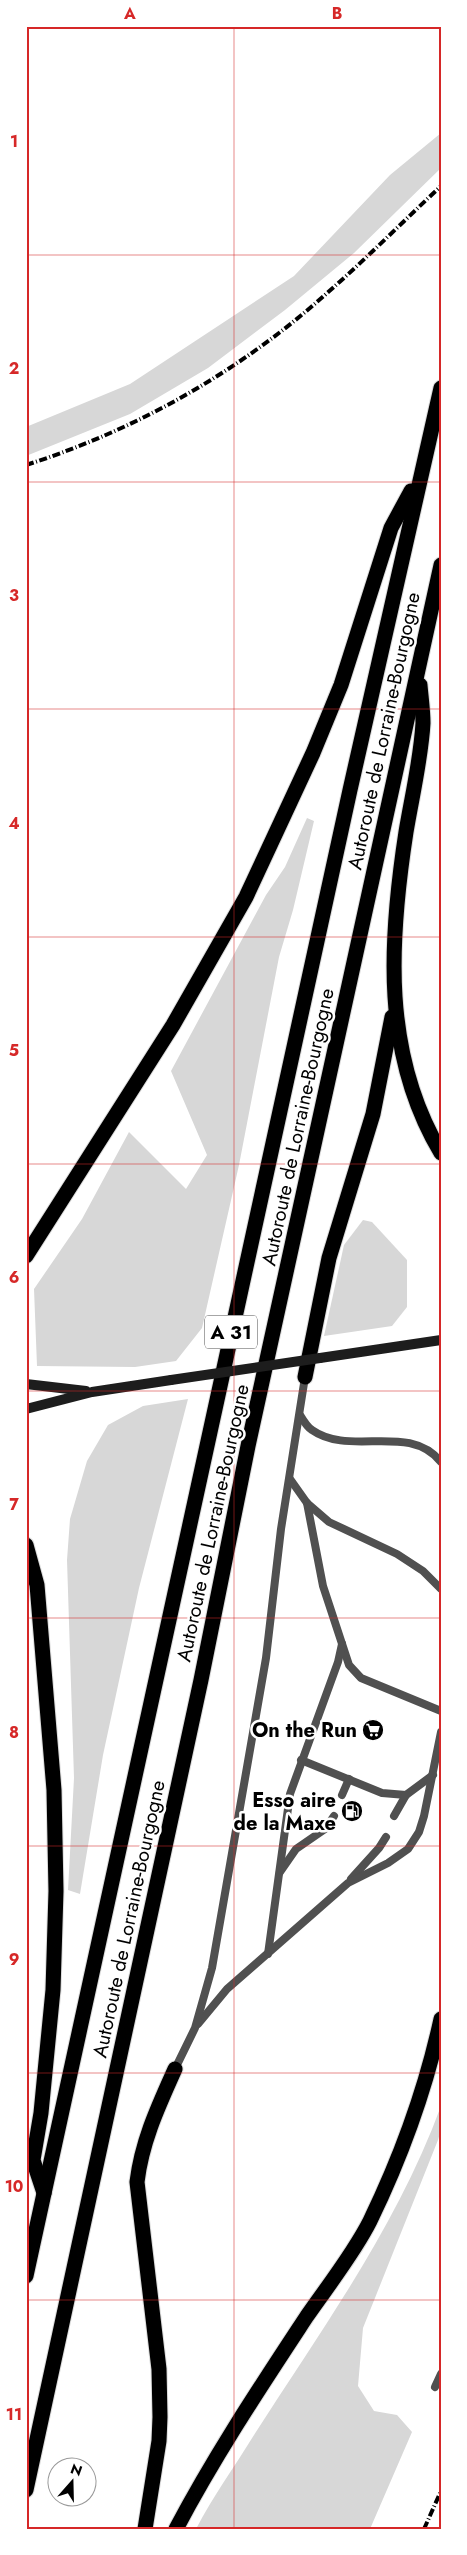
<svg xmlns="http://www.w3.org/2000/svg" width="467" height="2555" font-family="Jost,sans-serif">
	<rect width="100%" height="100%" fill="#fff"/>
	<g fill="#d7d7d7">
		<polygon points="441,133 441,168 354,253 285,310 208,368 130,414 26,456 26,427 130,384 294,276 390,175"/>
		<polygon points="307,818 314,821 293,910 279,957 239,1165 202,1328 176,1361 135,1367 37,1366 34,1289 82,1219 129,1132 186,1189 207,1155 171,1071 266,895 285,867"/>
		<polygon points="363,1220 372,1222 407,1260 407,1307 392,1326 324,1336 344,1245"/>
		<polygon points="188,1399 139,1588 103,1755 80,1894 68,1890 74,1778 67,1560 70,1519 87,1461 108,1425 143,1406"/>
		<path d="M441,2106V2130L438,2140L363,2328L358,2386L374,2411L397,2415L412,2432L370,2529H196C213,2496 235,2466 254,2435C322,2329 397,2226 441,2106Z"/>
	</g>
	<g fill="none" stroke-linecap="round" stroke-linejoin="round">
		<g stroke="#dbdbdb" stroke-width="17">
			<g id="highway">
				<path d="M420,685C421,697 423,711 423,723C421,759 412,796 406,832C389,942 382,1054 441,1153"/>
				<polyline points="26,1256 173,1025 246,897 313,753 341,685 391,528 411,491"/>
				<polyline points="305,1377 329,1258 373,1114 392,1017"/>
				<polyline points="26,1545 37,1585 54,1790 56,1891 53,1990 41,2113 33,2160 44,2193"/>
				<polyline points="26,2276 350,790 441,388"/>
				<polyline points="26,2490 201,1680 248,1446 441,565"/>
				<path d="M145,2529L159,2441L160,2417L159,2369L137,2182C142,2141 158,2107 175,2069"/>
				<path d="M176,2529C215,2455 261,2386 307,2316C327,2287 354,2253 370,2221C401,2157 426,2088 441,2019"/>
			</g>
		</g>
		<g stroke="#505050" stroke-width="8">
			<path d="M300,1415C303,1420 307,1427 312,1430C350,1457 409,1422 441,1462"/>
			<polyline points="290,1479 307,1503 329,1522 397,1554 423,1571 441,1589"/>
			<polyline points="307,1503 323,1586 349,1665 361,1678 441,1711"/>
			<polyline points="301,1760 382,1793 406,1795"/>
			<polyline points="342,1795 349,1779"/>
			<polyline points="394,1816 406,1795 433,1775"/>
			<polyline points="280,1872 296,1849 325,1829 334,1816"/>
			<polyline points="351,1879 379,1848 386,1837"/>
			<polyline points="268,1954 290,1794 338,1662 342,1644"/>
			<polyline points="198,2024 227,1989 348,1883 388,1863 408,1849 419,1832 424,1816 441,1732"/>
			<polyline points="175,2069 195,2028 212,1968 266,1658 281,1529 305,1377"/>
			<polyline points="435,2387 441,2374"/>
		</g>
		<g stroke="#1d1d1d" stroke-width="10">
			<polyline points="320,1358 441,1340"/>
			<polyline points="26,1384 86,1391"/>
			<polyline points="26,1409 92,1392 171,1380"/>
		</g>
		<use href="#highway" stroke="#000" stroke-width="15"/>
		<g stroke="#000" stroke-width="4" stroke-dasharray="8 2.5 1 2.5" stroke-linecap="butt">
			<path d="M26,465C123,434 213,386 293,322C345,280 392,232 441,186"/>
			<polyline points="424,2529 441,2491"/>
		</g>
		<polyline stroke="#1d1d1d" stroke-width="10" points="171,1380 320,1358"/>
	</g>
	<path fill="none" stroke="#d62828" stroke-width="1" stroke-opacity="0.55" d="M234,26V2529M26,255H441M26,482H441M26,709H441M26,937H441M26,1164H441M26,1391H441M26,1618H441M26,1846H441M26,2073H441M26,2300H441"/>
	<defs>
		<g id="supermarket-disc" transform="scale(1.125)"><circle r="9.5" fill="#000" stroke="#fff"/><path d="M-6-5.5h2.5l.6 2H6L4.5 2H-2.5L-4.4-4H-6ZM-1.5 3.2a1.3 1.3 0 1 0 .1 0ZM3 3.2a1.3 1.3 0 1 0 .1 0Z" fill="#fff"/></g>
		<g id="fuel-disc" transform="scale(1.125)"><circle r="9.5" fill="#000" stroke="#fff"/><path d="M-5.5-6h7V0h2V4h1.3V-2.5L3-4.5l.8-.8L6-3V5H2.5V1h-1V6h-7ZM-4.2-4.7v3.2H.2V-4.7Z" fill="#fff"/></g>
	</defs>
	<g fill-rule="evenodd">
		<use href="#supermarket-disc" x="373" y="1730"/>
		<use href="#fuel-disc" x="352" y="1811"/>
	</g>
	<g text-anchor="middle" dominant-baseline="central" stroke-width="5" stroke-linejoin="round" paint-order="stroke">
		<rect fill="#fff" stroke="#4c4c4c" stroke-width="1" x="205" y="1315.5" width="52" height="33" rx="4"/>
		<g font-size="19" font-weight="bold" fill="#000">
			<text x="231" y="1332">A 31</text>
		</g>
		<g font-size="20" fill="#000" stroke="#fff">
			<text transform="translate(384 731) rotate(-78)">Autoroute de Lorraine-Bourgogne</text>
			<text transform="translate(298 1127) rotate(-78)">Autoroute de Lorraine-Bourgogne</text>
			<text transform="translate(213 1523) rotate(-78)">Autoroute de Lorraine-Bourgogne</text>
			<text transform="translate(129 1919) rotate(-78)">Autoroute de Lorraine-Bourgogne</text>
		</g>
		<g font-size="20" font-weight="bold" fill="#000" stroke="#fff" text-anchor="end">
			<text x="357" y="1730">On the Run</text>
			<text x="336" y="1800">Esso aire<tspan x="336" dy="23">de la Maxe</tspan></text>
		</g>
	</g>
	<rect width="467" height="2555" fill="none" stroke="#ffffff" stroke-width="55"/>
	<g transform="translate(72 2482) rotate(20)"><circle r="24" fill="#ffffff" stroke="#999999"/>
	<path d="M0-4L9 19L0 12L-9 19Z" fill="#000000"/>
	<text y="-8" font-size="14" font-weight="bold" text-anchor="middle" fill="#000000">N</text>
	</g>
	<rect x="28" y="28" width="412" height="2500" fill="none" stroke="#d62828" stroke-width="2"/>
	<g font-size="16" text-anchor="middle" font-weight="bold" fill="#d62828">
		<text x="130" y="19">A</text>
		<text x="337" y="19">B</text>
		<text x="14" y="147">1</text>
		<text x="14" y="374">2</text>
		<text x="14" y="601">3</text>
		<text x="14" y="829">4</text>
		<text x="14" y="1056">5</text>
		<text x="14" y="1283">6</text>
		<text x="14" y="1510">7</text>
		<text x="14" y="1738">8</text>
		<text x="14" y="1965">9</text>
		<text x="14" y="2192">10</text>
		<text x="14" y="2420">11</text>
	</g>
</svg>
